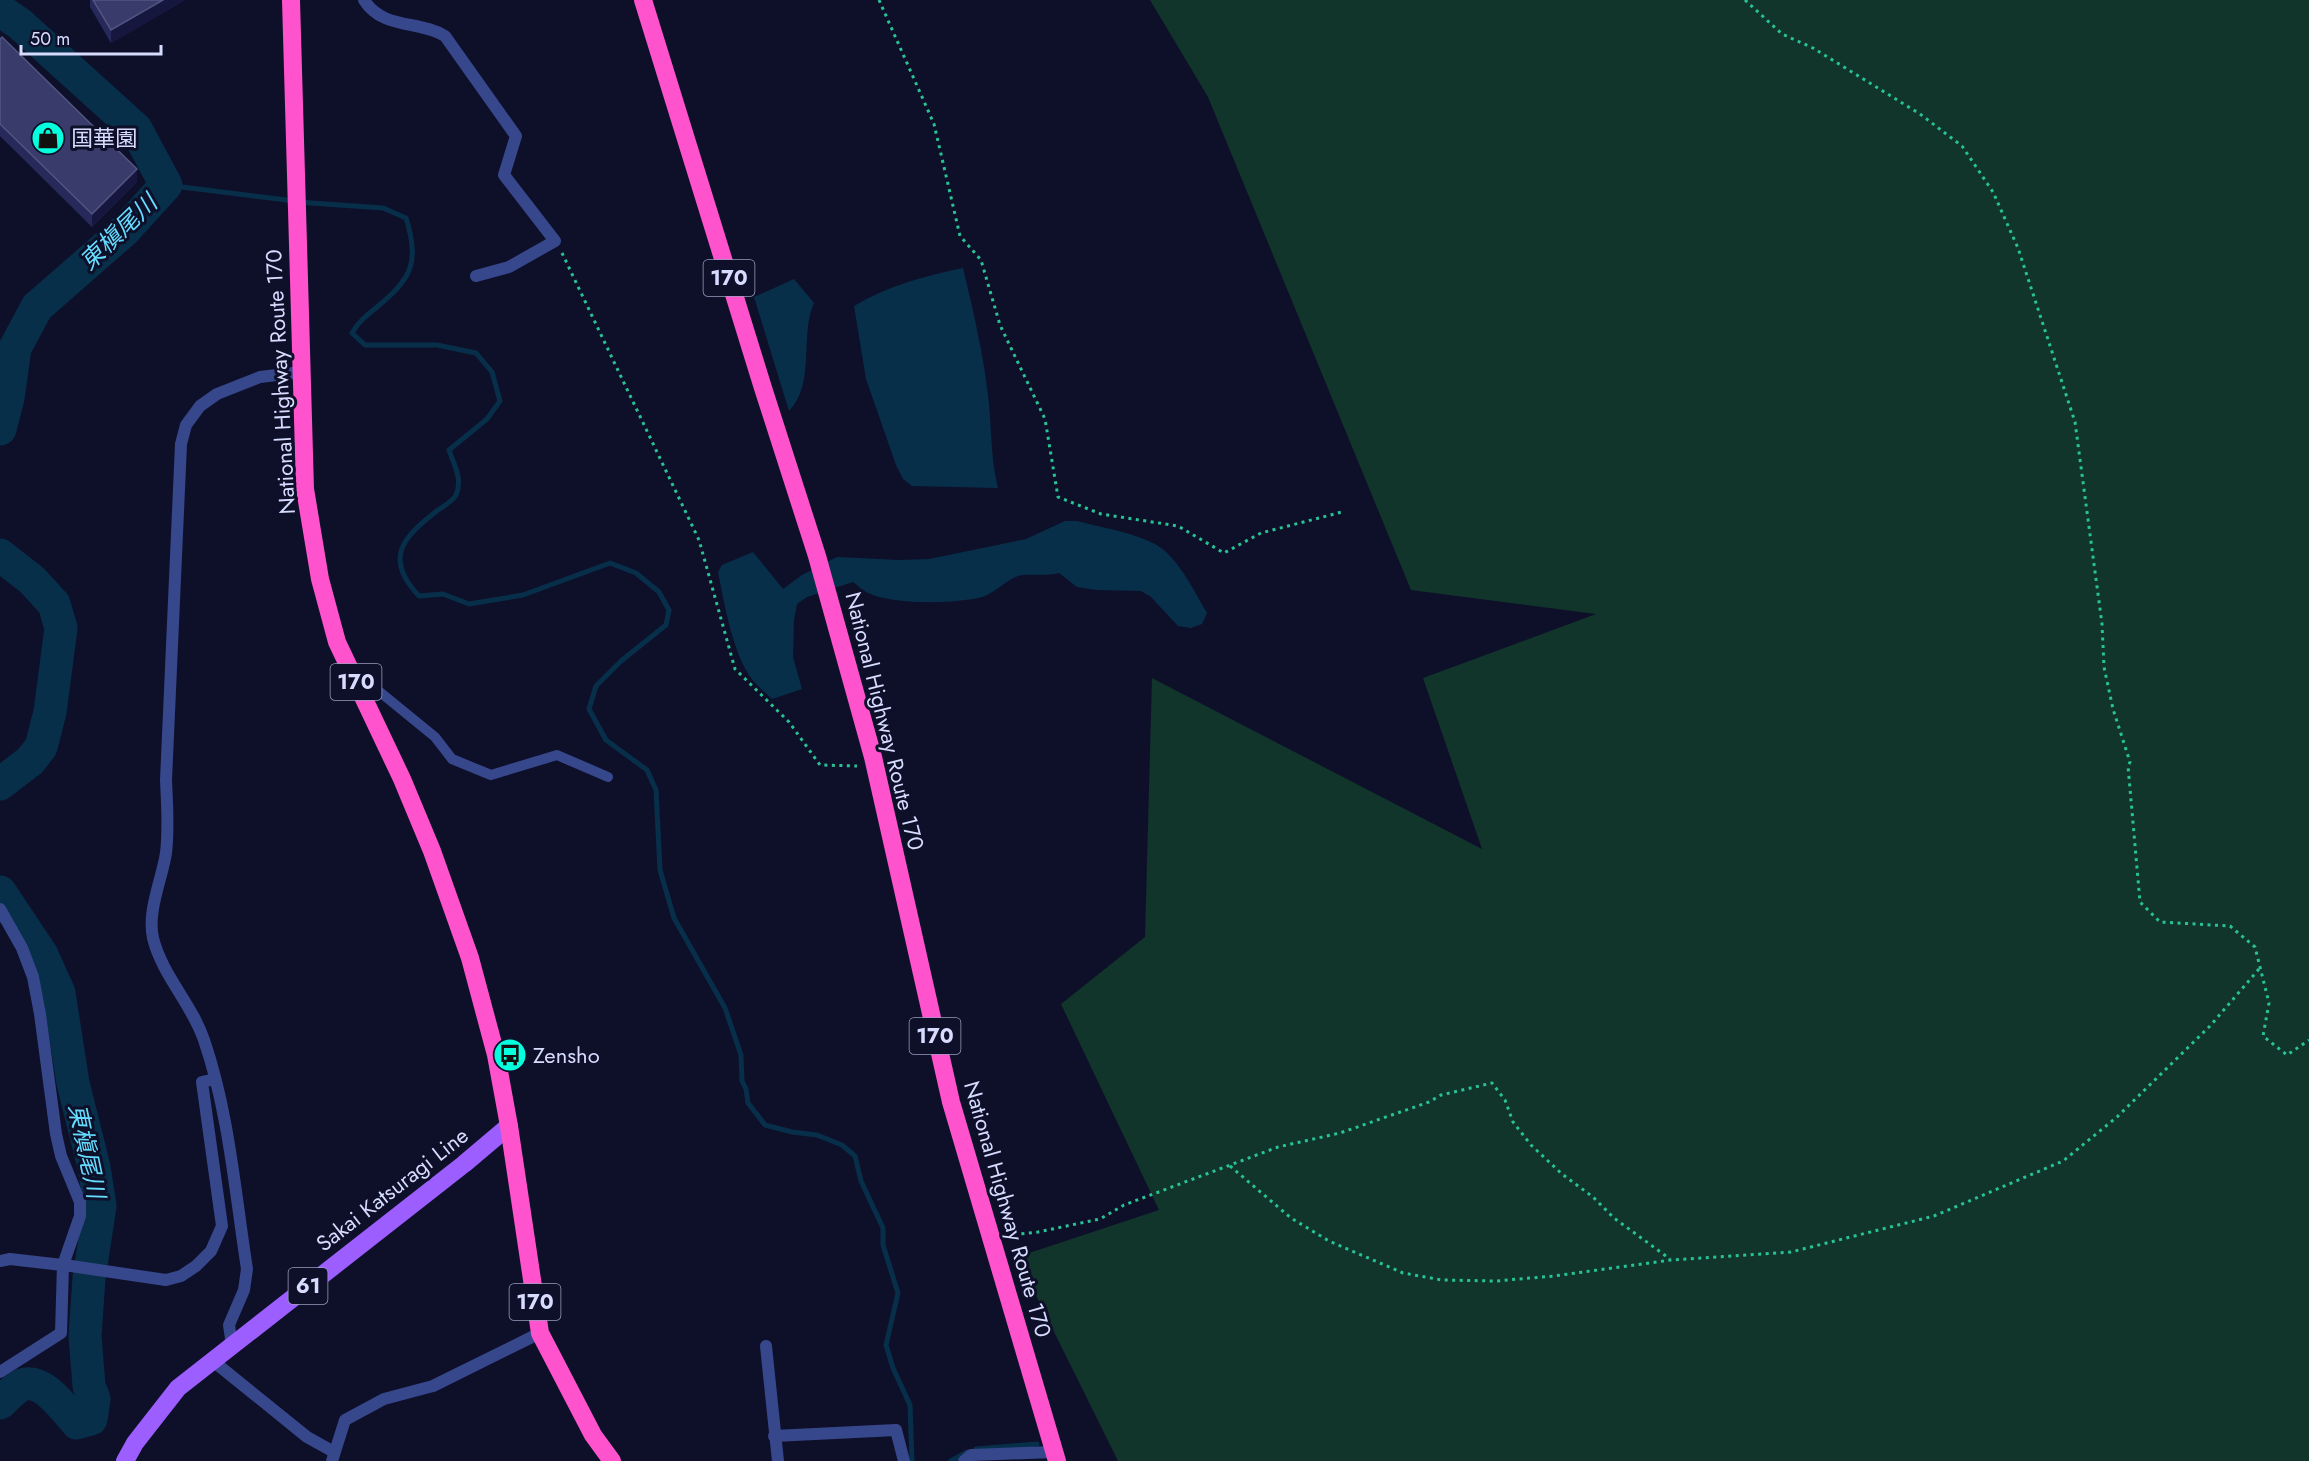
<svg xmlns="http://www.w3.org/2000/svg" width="2309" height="1461" font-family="Jost,'Noto Sans JP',sans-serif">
	<rect width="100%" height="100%" fill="#0e102a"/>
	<polygon fill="#11342b" points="1150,0 2309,0 2309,1461 1118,1461 1017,1257 1159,1210 1061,1004 1145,937 1152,678 1482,849 1423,678 1596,614 1411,590 1208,97"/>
	<g fill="#072f4a">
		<path d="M963,268C973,310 983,352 988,395C992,427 990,457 998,488L912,486L903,479L896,465L866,379L854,306C887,286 925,276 963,268Z"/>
		<path d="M794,279L814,303C799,337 816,383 789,411L754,297Z"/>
		<path d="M1065,521H1077C1102,528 1146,534 1165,551C1183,567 1195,593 1207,613L1202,624L1191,628L1178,626L1151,597L1141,591L1097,590L1077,587L1059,573C1046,576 1035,574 1022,575C1008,577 996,593 982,597C954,604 894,605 868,593C862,590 857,585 853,582L807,597L797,604L794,620L793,657L802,689L772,699C765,692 757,686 752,679C733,655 724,602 718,572L722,565L753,552L783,589L802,575L837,557L899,560L929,559L1026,539Z"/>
	</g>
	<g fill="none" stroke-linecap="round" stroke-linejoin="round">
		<g stroke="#072f4a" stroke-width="5">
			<path d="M166,185L311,203L383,208L406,218C420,262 412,278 377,307C367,315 358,322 352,333L365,345H437L476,353L492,372L500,401L487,419L449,450C454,465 463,479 456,495C453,501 444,506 438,510C403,537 383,558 419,596L443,594L469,604L523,595L610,563L636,573L659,592L669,610L666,625L621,661L596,686L589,709L606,740L647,770L656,790L660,870L674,918L725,1008L741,1055L742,1081L746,1089L748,1103L765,1125L792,1132L817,1135L842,1145L855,1156L861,1181L883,1228V1245L898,1293L886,1345L893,1368L910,1405L912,1461"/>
			<polyline points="976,1449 1037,1444"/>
			<polyline points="951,1461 967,1452"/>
		</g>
		<g stroke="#072f4a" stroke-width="33">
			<polyline points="0,10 20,24 136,129 166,185 125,230 37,307 15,348 8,398 0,429"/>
			<polyline points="0,555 32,580 54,604 61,628 50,712 41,747 30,761 0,784"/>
			<path d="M0,892L42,955L59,993L73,1083L94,1167L100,1206L89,1278L85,1336L89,1386L94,1399L91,1419L77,1423C65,1410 43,1377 22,1385C14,1388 6,1398 0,1403"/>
		</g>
		<g stroke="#28c395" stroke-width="3" stroke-dasharray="3 4.5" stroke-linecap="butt">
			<polyline points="879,0 934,124 960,236 981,260 1000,325 1045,419 1058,497 1101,514 1178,526 1224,553 1261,533 1342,512"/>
			<polyline points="1745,0 1782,34 1813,48 1920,114 1962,146 1993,192 2018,248 2075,422 2102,624 2104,667 2113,709 2130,762 2128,766 2140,902 2160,922 2230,926 2255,947 2269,1003 2263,1036 2287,1055 2309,1040"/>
			<polyline points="562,253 699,540 735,669 789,722 820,765 857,766"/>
			<polyline points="1230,1166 1291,1218 1329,1241 1403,1273 1442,1280 1496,1281 1554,1276 1671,1260 1791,1252 1934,1216 2063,1161 2117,1117 2210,1026 2259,969"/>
			<polyline points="1007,1230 1020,1234 1038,1232 1100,1219 1124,1205 1278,1147 1340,1133 1429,1102 1441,1095 1492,1083 1505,1100 1513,1122 1531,1145 1562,1174 1593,1197 1614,1218 1670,1259"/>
		</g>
		<polyline stroke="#37478c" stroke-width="10" points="355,679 375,688 435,737 452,759 491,775 557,755 608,777"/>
		<g stroke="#37478c" stroke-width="12">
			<path d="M364,0C383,30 419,20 445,36L516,136L504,175L555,241L509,267L476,276"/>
			<polyline points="0,909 22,948 33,977 40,1014 56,1134 61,1156 80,1202 80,1216 63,1265 61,1333 0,1372"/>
			<polyline points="0,1261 10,1259 71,1266 166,1280 181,1276 196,1266 211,1251 222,1226 202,1082 215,1079"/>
			<path d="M232,1346L229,1325L244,1290L247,1269C235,1192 229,1113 204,1040C192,1004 162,975 153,938C147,911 162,879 166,853C169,828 167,804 166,780L181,444L186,425L200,406L217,394L260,377L301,372"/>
			<polyline points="766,1346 778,1461"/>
			<polyline points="213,1361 307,1437 334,1452"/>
			<polyline points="774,1436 896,1430 904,1461"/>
			<polyline points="332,1461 345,1420 384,1399 433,1386 540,1333"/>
			<polyline points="964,1461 971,1455 1054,1452"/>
		</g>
		<polyline stroke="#9d5eff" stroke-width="18" points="125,1461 135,1443 178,1388 464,1164 509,1126"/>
		<g stroke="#ff52cd" stroke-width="18">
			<polyline points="291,0 305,489 320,579 337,642 402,779 432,851 470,958 496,1055 509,1126 540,1333 593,1435 612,1461"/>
			<polyline points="643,0 763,388 817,556 873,757 951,1102 1057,1461"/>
		</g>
	</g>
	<g fill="#262959">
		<polygon points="90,0 185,0 111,43 90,7"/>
		<polygon points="0,39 137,182 92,227 0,136"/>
	</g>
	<g fill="#15173e">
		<polygon points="163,0 185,0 111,43 111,30"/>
		<polygon points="137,169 137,182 92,227 92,214"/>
	</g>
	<g fill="#393c6a" stroke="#525582" stroke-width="1.5">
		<polygon points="93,0 163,0 111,30"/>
		<polygon points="2,37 137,169 92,214 0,124 0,39"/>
	</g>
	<defs>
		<g id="shop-disc" transform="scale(1.725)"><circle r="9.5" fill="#03ffdd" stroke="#0e102a"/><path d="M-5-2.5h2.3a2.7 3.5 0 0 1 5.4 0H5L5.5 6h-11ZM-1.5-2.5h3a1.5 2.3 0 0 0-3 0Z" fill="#111"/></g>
		<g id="bus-disc" transform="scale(1.725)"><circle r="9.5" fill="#03ffdd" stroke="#0e102a"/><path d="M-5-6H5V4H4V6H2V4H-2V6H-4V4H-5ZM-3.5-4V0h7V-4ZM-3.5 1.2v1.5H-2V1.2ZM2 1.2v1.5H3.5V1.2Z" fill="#111"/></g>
	</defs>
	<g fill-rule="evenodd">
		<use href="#shop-disc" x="48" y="138"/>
		<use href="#bus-disc" x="510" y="1055"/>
	</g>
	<g text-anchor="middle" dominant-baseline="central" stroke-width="6" stroke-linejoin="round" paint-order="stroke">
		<g fill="#0e102a" stroke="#9b9fbf" stroke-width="1.5">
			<rect x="703.5" y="260" width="51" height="36" rx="4.5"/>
			<rect x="330.5" y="664" width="51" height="36" rx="4.5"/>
			<rect x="909.5" y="1018" width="51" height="36" rx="4.5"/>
			<rect x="288.5" y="1268" width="39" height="36" rx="4.5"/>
			<rect x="509.5" y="1284" width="51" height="36" rx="4.5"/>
		</g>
		<g font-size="21" font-weight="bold" fill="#d7dcff">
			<text x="729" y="278">170</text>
			<text x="356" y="682">170</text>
			<text x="935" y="1036">170</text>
			<text x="308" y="1286">61</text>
			<text x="535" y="1302">170</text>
		</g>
		<g font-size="22" fill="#d7dcff" stroke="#0e102a" text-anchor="start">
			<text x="71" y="138">国華園</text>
			<text x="533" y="1055">Zensho</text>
		</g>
		<g font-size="22" fill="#d7dcff" stroke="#0e102a">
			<text transform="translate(280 382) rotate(-93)">National Highway Route 170</text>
			<text transform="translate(885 721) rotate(76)">National Highway Route 170</text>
			<text transform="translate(392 1189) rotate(-38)">Sakai Katsuragi Line</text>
			<text transform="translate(1008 1209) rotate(74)">National Highway Route 170</text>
		</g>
		<g font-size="24" font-style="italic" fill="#65dcff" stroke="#0e102a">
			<text transform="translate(118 232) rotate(-44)">東槇尾川</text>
			<text transform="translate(87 1151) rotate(78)">東槇尾川</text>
		</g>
	</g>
	<path d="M21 45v9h140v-9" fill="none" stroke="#d7dcff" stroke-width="3"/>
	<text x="30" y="45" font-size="18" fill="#d7dcff" stroke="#0e102a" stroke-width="4.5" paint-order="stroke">50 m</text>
</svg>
